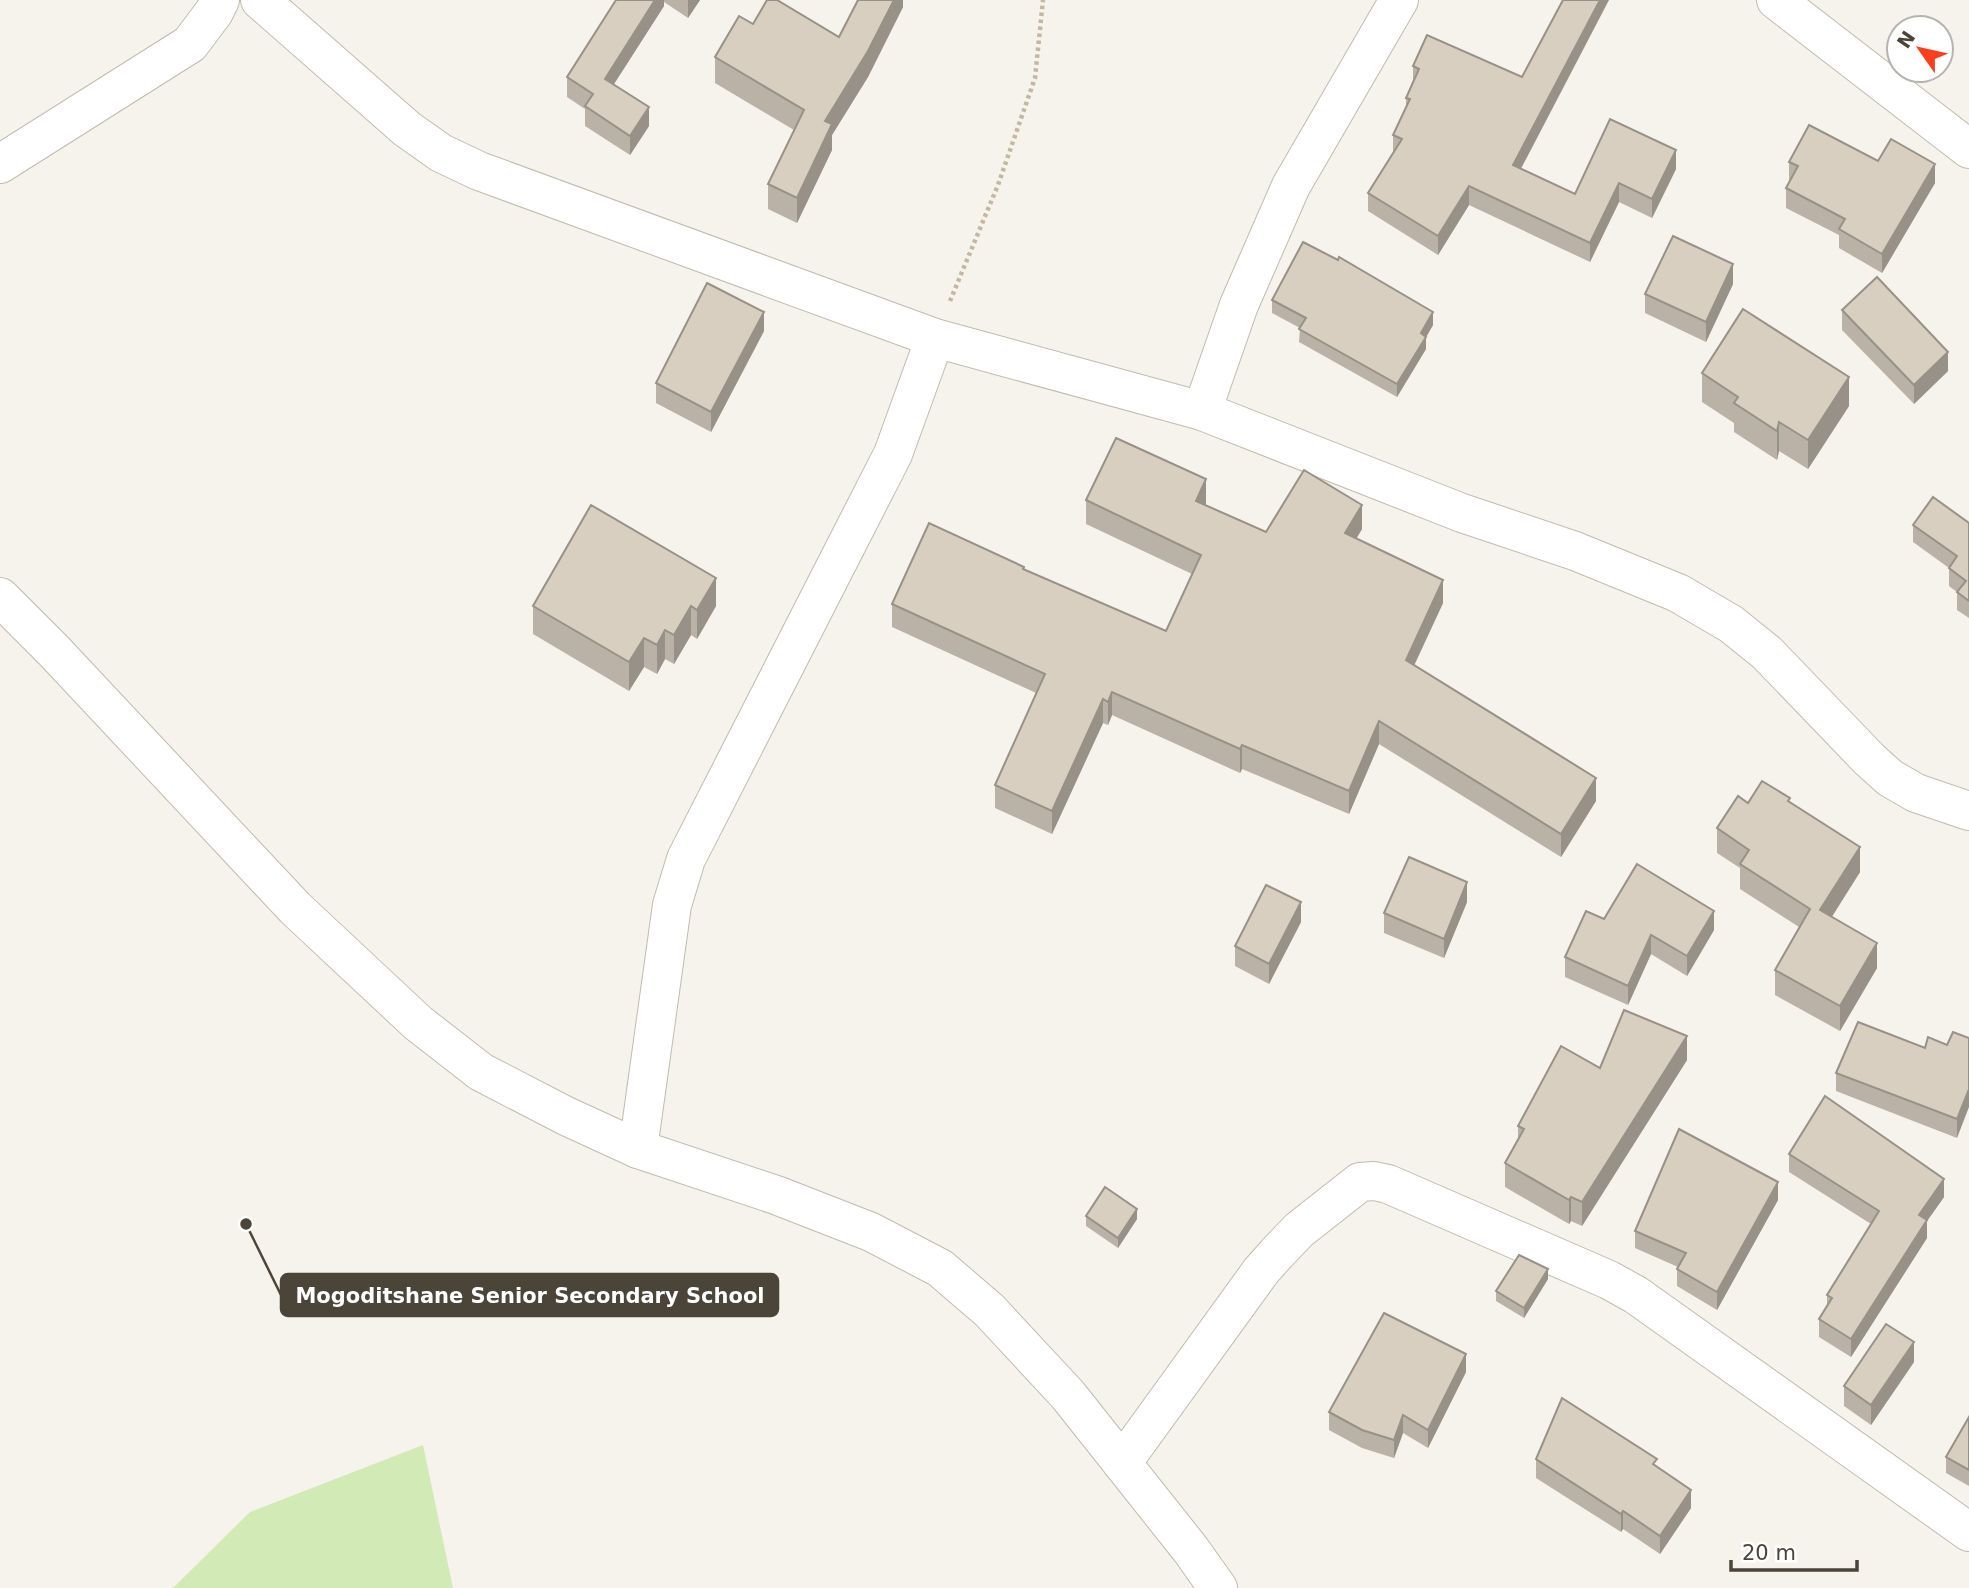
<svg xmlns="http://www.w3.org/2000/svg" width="1969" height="1588" font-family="'DejaVu Sans',sans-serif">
	<rect width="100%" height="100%" fill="#f6f3ec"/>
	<polygon fill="#d2eab5" points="423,1445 453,1588 173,1588 250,1512"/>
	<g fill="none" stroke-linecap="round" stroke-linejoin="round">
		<g stroke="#c2bbae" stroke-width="40">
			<g id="minor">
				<polyline points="260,0 407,129 441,153 479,171 935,338 1202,411 1462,513 1575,551 1678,593 1731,624 1767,653 1869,759 1890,778 1916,793 1969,811"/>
				<polyline points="1776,0 1969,149"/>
				<polyline points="0,164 190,44 214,12 220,0"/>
				<polyline points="1202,411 1239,305 1291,186 1399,0"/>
				<polyline points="0,597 54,651 295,908 418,1023 481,1072 566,1116 638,1149 776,1195 871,1232 940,1268 989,1310 1068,1395 1191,1550 1218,1588"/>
				<polyline points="638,1149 672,905 686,859 893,454 935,338"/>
				<polyline points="1122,1463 1261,1271 1277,1253 1299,1230 1360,1182 1374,1181 1388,1184 1609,1280 1636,1295 1969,1532"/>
			</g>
		</g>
		<polyline stroke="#c4b79f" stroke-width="4.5" stroke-dasharray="3.5 3.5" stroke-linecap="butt" points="950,301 998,185 1035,78 1043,0"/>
		<use href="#minor" stroke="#fff" stroke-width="38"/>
	</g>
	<g fill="#bab2a6">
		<polygon points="616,0 700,0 688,18 664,2 664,6 614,84 649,126 630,155 585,126 585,109 567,97 567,77"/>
		<polygon points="903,0 903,7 868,77 832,135 832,150 797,223 768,209 768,184 794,130 715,83 715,57 753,24 839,37"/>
		<polygon points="1427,35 1521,169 1575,194 1676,169 1652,218 1619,202 1590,262 1469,205 1438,255 1368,211 1368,193 1393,153 1393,135 1406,107 1406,98 1413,81 1413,66"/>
		<polygon points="1878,161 1935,183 1882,273 1839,248 1839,235 1786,208 1786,188 1789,181 1789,162"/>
		<polygon points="1733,284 1706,342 1645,313 1645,294"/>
		<polygon points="1272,300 1433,325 1426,337 1426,349 1397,397 1299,342 1300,328 1272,313"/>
		<polygon points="1842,310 1948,371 1914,404 1842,330"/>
		<polygon points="764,331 711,432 656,403 656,383"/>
		<polygon points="1702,373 1849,406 1808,469 1779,451 1777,460 1734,432 1734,423 1702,402"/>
		<polygon points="1086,500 1206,503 1205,505 1266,532 1362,529 1356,539 1443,603 1414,665 1596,801 1561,857 1379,744 1349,814 1242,769 1240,773 1112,715 1108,725 1103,723 1052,834 995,808 995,785 1036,693 892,627 892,604 1024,569 1166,631 1192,574 1086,524"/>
		<polygon points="1969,523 1969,618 1957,610 1957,592 1949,586 1949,568 1913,542 1913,525"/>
		<polygon points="533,606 716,606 697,639 691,635 674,664 665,659 657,674 644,667 629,691 533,634"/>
		<polygon points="1790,802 1860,872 1832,917 1877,968 1840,1031 1775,995 1775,970 1799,927 1740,889 1740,868 1717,853 1717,828 1748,803"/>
		<polygon points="1467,902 1444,958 1384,933 1384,913"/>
		<polygon points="1604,919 1714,930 1687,976 1651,954 1628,1005 1565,977 1565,957"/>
		<polygon points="1301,922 1269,984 1235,966 1235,946"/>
		<polygon points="1969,1038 1957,1138 1836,1091 1836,1073 1925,1048 1947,1045"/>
		<polygon points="1687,1060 1582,1226 1571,1221 1569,1224 1505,1187 1505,1163 1518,1140 1518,1126 1600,1068"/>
		<polygon points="1789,1154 1944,1197 1927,1221 1927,1238 1851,1357 1819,1337 1819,1319 1827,1305 1827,1295 1871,1224 1789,1172"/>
		<polygon points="1778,1200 1717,1310 1677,1286 1677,1269 1678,1267 1635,1248 1635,1231"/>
		<polygon points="1086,1216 1137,1219 1118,1248 1086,1226"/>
		<polygon points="1548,1279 1524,1318 1496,1301 1496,1291"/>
		<polygon points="1914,1362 1871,1425 1844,1406 1844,1386"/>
		<polygon points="1466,1372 1428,1448 1403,1433 1394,1458 1362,1448 1329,1430 1329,1412"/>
		<polygon points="1969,1417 1969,1486 1946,1473 1946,1457"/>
		<polygon points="1536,1459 1657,1467 1691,1508 1660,1554 1623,1529 1621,1532 1536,1478"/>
	</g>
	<g fill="#979187">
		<polygon points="655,0 664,0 664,6 605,98 605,79"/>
		<polygon points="688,0 700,0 688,18"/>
		<polygon points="894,0 903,0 903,7 868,77 832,135 832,150 797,223 797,198 825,121"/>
		<polygon points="1600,0 1609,0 1513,184 1513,165"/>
		<polygon points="649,107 649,126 630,155 630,136"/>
		<polygon points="1676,150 1676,169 1652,218 1652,199"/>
		<polygon points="1935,164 1935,183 1882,273 1882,254"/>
		<polygon points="1619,183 1619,202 1590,262 1590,243"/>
		<polygon points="1469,186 1469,205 1438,255 1438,236"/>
		<polygon points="1733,264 1733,284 1706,342 1706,322"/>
		<polygon points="764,312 764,331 711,432 711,412"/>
		<polygon points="1433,312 1433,325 1421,346 1421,333"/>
		<polygon points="1426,337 1426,349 1397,397 1397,384"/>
		<polygon points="1948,352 1948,371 1914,404 1914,385"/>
		<polygon points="1849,377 1849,406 1808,469 1808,440"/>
		<polygon points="1779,422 1779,451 1777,460 1777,431"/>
		<polygon points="1206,479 1206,503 1196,524 1196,501"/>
		<polygon points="1362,505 1362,529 1345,557 1345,533"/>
		<polygon points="716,578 716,606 697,639 697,610"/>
		<polygon points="1443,580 1443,603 1406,683 1406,660"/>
		<polygon points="691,606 691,635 674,664 674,635"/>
		<polygon points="665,630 665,659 657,674 657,645"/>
		<polygon points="644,638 644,667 629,691 629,662"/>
		<polygon points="1112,692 1112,715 1108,725 1108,702"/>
		<polygon points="1103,699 1103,723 1052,834 1052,811"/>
		<polygon points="1379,721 1379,744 1349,814 1349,791"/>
		<polygon points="1242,745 1242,769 1240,773 1240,749"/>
		<polygon points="1596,778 1596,801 1561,857 1561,834"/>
		<polygon points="1860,847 1860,872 1820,935 1820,910"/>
		<polygon points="1467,882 1467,902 1444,958 1444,939"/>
		<polygon points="1301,902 1301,922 1269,984 1269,964"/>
		<polygon points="1714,911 1714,930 1687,976 1687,956"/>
		<polygon points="1651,935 1651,954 1628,1005 1628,986"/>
		<polygon points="1877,943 1877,968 1840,1031 1840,1006"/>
		<polygon points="1687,1036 1687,1060 1582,1226 1582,1202"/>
		<polygon points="1969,1089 1969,1107 1957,1138 1957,1119"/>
		<polygon points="1944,1179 1944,1197 1927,1221 1927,1238 1851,1357 1851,1339 1919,1215"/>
		<polygon points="1778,1182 1778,1200 1717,1310 1717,1292"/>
		<polygon points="1571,1197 1571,1221 1569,1224 1569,1200"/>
		<polygon points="1137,1209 1137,1219 1118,1248 1118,1238"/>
		<polygon points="1548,1269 1548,1279 1524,1318 1524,1308"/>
		<polygon points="1914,1342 1914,1362 1871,1425 1871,1405"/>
		<polygon points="1466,1354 1466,1372 1428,1448 1428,1430"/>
		<polygon points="1403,1415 1403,1433 1394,1458 1394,1440"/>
		<polygon points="1691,1490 1691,1508 1660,1554 1660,1536"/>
		<polygon points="1623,1511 1623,1529 1621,1532 1621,1514"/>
	</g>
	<g fill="#d8cfc1" stroke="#979187" stroke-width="2">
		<polygon points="616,0 655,0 605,79 649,107 630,136 585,106 593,94 567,77"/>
		<polygon points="767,0 777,0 839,37 858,0 894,0 868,51 825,121 832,124 797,198 768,184 804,110 715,57 739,16 753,24"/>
		<polygon points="1563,0 1600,0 1513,165 1575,194 1610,119 1676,150 1652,199 1619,183 1590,243 1469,186 1438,236 1368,193 1402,139 1393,135 1410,99 1406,98 1419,69 1413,66 1427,35 1522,77"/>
		<polygon points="1809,125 1878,161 1891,139 1935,164 1882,254 1839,229 1845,219 1786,188 1798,166 1789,162"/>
		<polygon points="1673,236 1733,264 1706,322 1645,294"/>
		<polygon points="1303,242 1338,260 1339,257 1433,312 1421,333 1426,337 1397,384 1299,329 1306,318 1272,300"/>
		<polygon points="1877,277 1948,352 1914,385 1842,310"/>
		<polygon points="707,283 764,312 711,412 656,383"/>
		<polygon points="1743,309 1849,377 1808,440 1779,422 1777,431 1734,403 1738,397 1702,373"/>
		<polygon points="1116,438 1206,479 1196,501 1266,532 1304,470 1362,505 1345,533 1443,580 1406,660 1596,778 1561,834 1379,721 1349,791 1242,745 1240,749 1112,692 1108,702 1103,699 1052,811 995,785 1045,674 892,604 929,523 1024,567 1023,569 1166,631 1201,555 1086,500"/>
		<polygon points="1933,497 1969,523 1969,601 1957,592 1966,581 1949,568 1957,556 1913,525"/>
		<polygon points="591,505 716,578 697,610 691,606 674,635 665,630 657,645 644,638 629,662 533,606"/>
		<polygon points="1762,781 1790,798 1788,801 1860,847 1820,910 1877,943 1840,1006 1775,970 1810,909 1740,864 1749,850 1717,828 1738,796 1748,803"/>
		<polygon points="1409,857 1467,882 1444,939 1384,913"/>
		<polygon points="1637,864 1714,911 1687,956 1651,935 1628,986 1565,957 1586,911 1604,919"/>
		<polygon points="1266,885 1301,902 1269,964 1235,946"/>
		<polygon points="1624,1010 1687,1036 1582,1202 1571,1197 1569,1200 1505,1163 1524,1129 1518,1126 1561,1046 1600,1068"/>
		<polygon points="1858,1022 1925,1048 1928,1037 1947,1045 1953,1032 1969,1038 1969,1089 1957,1119 1836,1073"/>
		<polygon points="1825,1096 1944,1179 1919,1215 1927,1220 1851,1339 1819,1319 1832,1298 1827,1295 1879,1211 1789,1154"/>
		<polygon points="1679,1129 1778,1182 1717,1292 1677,1269 1686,1253 1635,1231"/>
		<polygon points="1105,1187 1137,1209 1118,1238 1086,1216"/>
		<polygon points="1519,1255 1548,1269 1524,1308 1496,1291"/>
		<polygon points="1384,1313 1466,1354 1428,1430 1403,1415 1394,1440 1362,1430 1329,1412"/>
		<polygon points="1886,1324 1914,1342 1871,1405 1844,1386"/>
		<polygon points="1562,1398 1657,1459 1653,1464 1691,1490 1660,1536 1623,1511 1621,1514 1536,1459"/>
		<polygon points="1969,1417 1969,1470 1946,1457"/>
	</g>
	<path fill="none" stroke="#4b4439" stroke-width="2.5" d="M246 1224L281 1295"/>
	<circle fill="#4b4439" stroke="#fff" stroke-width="2.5" cx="246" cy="1224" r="7"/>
	<rect fill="#4b4439" stroke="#4b4439" stroke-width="2.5" x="281" y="1274" width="497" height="42" rx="7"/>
	<g font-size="21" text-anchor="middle" font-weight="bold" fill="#fff">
		<text x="530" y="1303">Mogoditshane Senior Secondary School</text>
	</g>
	<g transform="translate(1920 49) rotate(304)"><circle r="33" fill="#ffffff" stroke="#b7b4b0" stroke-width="2"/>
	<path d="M0-5L12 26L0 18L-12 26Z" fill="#fc3f1d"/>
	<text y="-10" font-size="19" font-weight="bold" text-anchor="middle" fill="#4b4439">N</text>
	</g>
	<path d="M1731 1560v10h126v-10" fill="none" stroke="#4b4439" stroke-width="3.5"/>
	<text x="1742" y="1560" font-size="21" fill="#4b4439" stroke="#ffffff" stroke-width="5" paint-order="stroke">20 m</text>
</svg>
